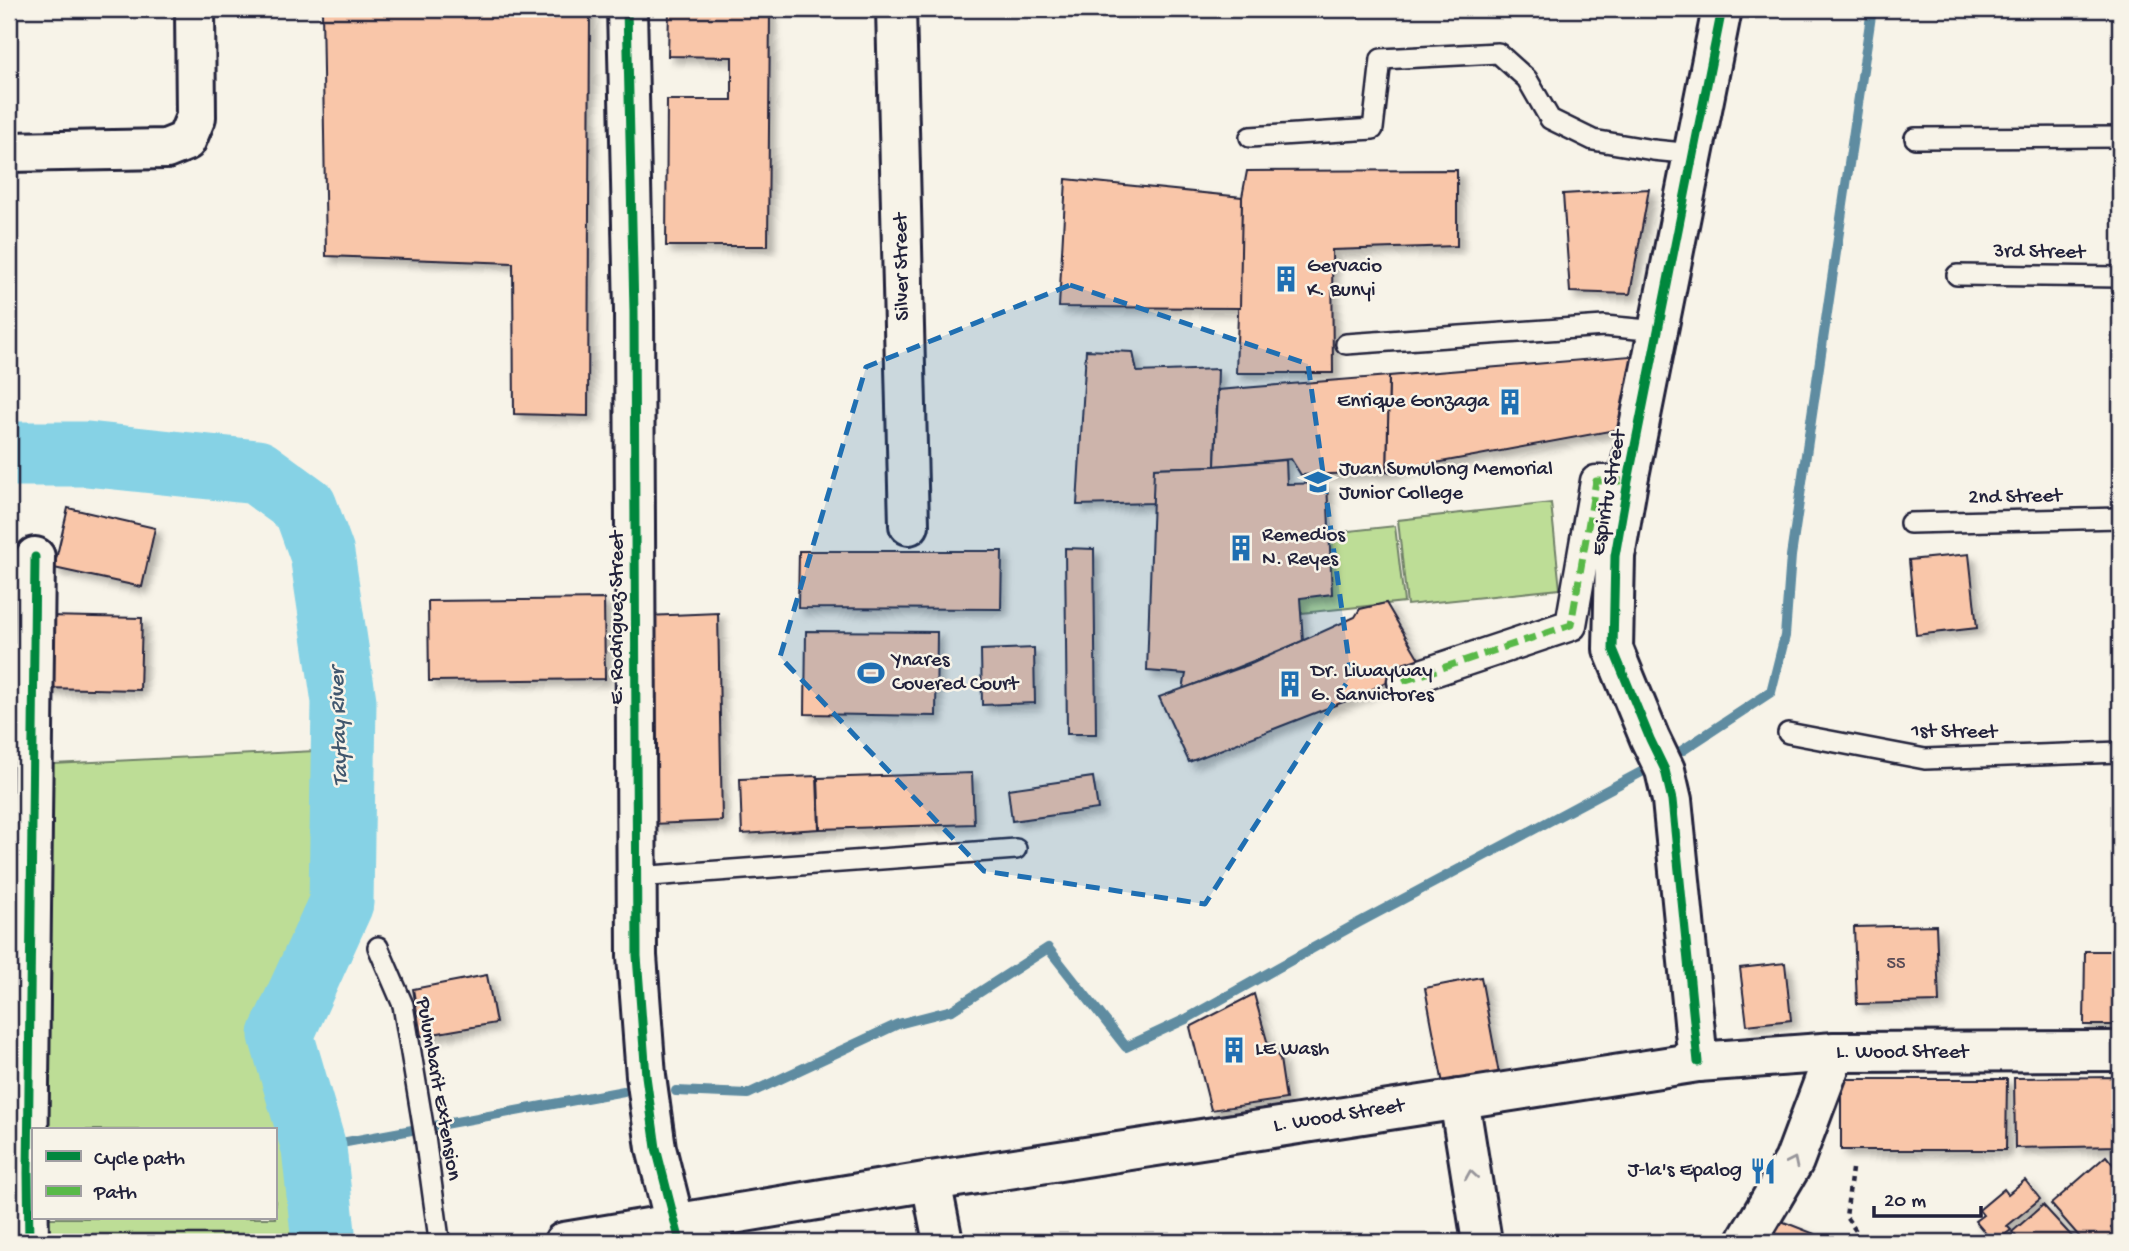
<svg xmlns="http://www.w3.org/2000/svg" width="2129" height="1251" font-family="'Gochi Hand',sans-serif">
	<defs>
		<filter id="shadow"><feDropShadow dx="6" dy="6" stdDeviation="3.5" flood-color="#0004"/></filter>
	</defs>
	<rect width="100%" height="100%" fill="#f7f3e8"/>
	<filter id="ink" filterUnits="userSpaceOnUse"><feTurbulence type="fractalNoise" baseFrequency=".0143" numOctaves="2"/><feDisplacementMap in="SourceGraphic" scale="14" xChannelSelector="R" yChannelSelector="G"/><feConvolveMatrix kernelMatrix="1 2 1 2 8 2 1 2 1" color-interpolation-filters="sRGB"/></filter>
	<g filter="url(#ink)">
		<g fill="#bddd96" stroke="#708068" stroke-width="2" fill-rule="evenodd">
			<polygon points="1551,503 1560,589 1407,605 1398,520"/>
			<polygon points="1395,526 1404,602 1293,614 1284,538"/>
			<path d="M9,627L13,766L315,751L327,898L265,1025L301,1164L294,1242H9ZM33,1130H275V1218H33Z"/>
		</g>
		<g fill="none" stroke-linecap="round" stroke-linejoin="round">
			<g stroke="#5e8ca1" stroke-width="10">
				<polyline points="1683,750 1771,692 1785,636 1791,556 1872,9"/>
				<polyline points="676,1091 748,1094 898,1024 952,1010 1048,948 1126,1047 1186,1019 1358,923 1647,769"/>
				<polyline points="314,1148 624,1091"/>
			</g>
			<polyline stroke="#86d2e5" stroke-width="65" points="9,454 87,454 257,472 305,507 322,554 344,701 341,903 281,1035 314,1148 324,1242"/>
		</g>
		<g fill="#f9c6a9" stroke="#22223b" stroke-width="2" filter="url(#shadow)">
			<polygon points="322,9 590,9 588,416 514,414 513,263 326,256"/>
			<polygon points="669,9 770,9 768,246 666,246 667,100 732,100 732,57 668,56"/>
			<polygon points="1457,170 1457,246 1332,250 1333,373 1236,373 1242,197 1247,171"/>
			<polygon points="1066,179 1242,197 1240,308 1059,307"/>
			<polygon points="1649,189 1630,294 1570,292 1563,194"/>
			<polygon points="1086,350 1133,352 1137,372 1218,369 1215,466 1154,468 1154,503 1077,505"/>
			<polygon points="1642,355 1626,428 1387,472 1389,376"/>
			<polygon points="1389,376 1387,472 1301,475 1291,459 1215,466 1218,390"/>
			<polygon points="2120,390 2120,473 2119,473 2118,393"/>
			<polygon points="1286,460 1287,484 1327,483 1332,594 1300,598 1303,641 1183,689 1186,674 1147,671 1154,468 1215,466"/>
			<polygon points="68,508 155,528 142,587 54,568"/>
			<polygon points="1065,548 1094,549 1096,734 1067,734"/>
			<polygon points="799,551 1002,551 1001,609 798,608"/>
			<polygon points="1969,554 1977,628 1916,635 1909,560"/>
			<polygon points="604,599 605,679 429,681 428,601"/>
			<polygon points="1386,603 1422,664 1361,695 1189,762 1159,697 1251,664 1355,617 1360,609"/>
			<polygon points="718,613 722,821 652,824 647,616"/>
			<polygon points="46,616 142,618 140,690 43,688"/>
			<polygon points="806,631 937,632 936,716 805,714"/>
			<polygon points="1034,648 1035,703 982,705 981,650"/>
			<polygon points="972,773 974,824 820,829 818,778"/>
			<polygon points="817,776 819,829 742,834 740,779"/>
			<polygon points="1093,777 1098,809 1012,821 1008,789"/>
			<polygon points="1936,925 1939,1002 1857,1004 1854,927"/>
			<polygon points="2085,951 2120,951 2120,1025 2084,1025"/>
			<polygon points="1785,963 1791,1020 1747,1025 1740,968"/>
			<polygon points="487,975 496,1023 421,1036 413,989"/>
			<polygon points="1481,977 1499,1074 1443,1084 1425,988"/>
			<polygon points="1254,994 1267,1041 1280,1059 1286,1099 1211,1110 1190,1027"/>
			<polygon points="2120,1077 2120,1146 2015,1148 2014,1078"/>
			<polygon points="1841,1079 2007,1079 2006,1150 1841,1150"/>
			<polygon points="2106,1156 2120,1173 2120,1219 2111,1228 2120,1238 2115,1242 2084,1242 2051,1204"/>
			<polygon points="2025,1180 2040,1199 2007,1226 2011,1230 1995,1242 1993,1242 1975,1221 1983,1215 1979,1210 2004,1189 2008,1194"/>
			<polygon points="2043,1205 2077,1242 2021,1242 2012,1232"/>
			<polygon points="1771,1217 1817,1235 1824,1236 1816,1242 1760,1242"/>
		</g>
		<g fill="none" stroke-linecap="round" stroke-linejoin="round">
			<g stroke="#22223b" stroke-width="24">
				<g id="service">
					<polyline points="1250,137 1373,129 1381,59 1498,53 1527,79 1550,119 1593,140 1653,150 1693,154"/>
					<polyline points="1915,138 2120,137"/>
					<polyline points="1957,275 2120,277"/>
					<polyline points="1346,344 1604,326 1659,331"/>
					<polyline points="1910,523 2120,518"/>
					<polyline points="1788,733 1925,759 2120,752"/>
					<polyline points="637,877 1016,849"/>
					<polyline points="378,947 403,1005 425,1137 439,1239 441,1242"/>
				</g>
			</g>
			<g stroke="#22223b" stroke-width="35">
				<polyline id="pedestrian" points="1403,681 1571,625 1596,481 1628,481"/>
			</g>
			<g stroke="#22223b" stroke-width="44">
				<g id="minor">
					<polyline points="896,9 909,525"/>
					<polyline points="9,152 166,149 186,141 196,117 195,9"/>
					<polyline points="1698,1062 1672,800 1665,770 1650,739 1613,649 1615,556 1628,481 1722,9"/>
					<polyline points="1459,1099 1482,1242"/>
					<polyline points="931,1181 943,1242"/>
					<polyline points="29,1242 28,1173 35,557"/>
					<polyline points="1746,1242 1794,1161 1835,1052"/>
				</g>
			</g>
			<g stroke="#22223b" stroke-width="44">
				<polyline id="tertiary" points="627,9 634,311 637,956 646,1076 656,1148 675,1224"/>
			</g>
			<g stroke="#22223b" stroke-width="44">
				<polyline id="secondary" points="564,1242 931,1181 1698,1062 1835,1052 2120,1051"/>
			</g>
			<g stroke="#22223b" stroke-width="4.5" stroke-dasharray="5 5" stroke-linecap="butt">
				<polyline points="1852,1169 1846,1217 1864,1242"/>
				<polyline points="1933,1242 1958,1236 1964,1242"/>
				<polyline points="2110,1242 2120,1234"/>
			</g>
			<use href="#service" stroke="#f7f3e8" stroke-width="19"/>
			<use href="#pedestrian" stroke="#f7f3e8" stroke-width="30"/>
			<use href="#minor" stroke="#f7f3e8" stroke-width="38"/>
			<use href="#tertiary" stroke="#f7f3e8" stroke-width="38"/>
			<use href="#secondary" stroke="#f7f3e8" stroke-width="38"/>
			<polyline stroke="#58b947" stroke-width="7" stroke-dasharray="14 7" stroke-linecap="butt" points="1403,681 1571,625 1596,481 1628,481"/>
			<g stroke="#f7f3e8" stroke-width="13">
				<g id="cycleway">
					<polyline points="627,9 634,311 637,956 646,1076 656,1148 680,1242"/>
					<polyline points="1698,1062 1672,800 1665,770 1650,739 1613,649 1615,556 1628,481 1722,9"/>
					<polyline points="29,1242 28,1173 35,557"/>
				</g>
			</g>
			<use href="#cycleway" stroke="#00873e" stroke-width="9"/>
		</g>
		<defs><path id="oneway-chevron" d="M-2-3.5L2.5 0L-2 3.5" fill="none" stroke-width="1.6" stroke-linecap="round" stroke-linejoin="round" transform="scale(1.75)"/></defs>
		<g stroke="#97959a">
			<use href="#oneway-chevron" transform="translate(1793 1162) rotate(-64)"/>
			<use href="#oneway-chevron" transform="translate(1471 1175) rotate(-99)"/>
		</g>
	</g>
	<path fill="#1f6fb2" fill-opacity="0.2" stroke="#1f6fb2" stroke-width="5" stroke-dasharray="14 9" stroke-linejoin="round" d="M1070,285L1308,364L1351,676L1205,904L984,871L780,657L866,367Z"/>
	<defs>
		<g id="building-bare" transform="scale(2.1)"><path d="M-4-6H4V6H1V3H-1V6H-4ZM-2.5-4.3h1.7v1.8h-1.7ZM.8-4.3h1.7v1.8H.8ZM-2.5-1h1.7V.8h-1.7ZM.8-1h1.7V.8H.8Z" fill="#1f6fb2" stroke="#f7f3e8" stroke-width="2.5" paint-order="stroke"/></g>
		<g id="school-bare" transform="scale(2.1)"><path d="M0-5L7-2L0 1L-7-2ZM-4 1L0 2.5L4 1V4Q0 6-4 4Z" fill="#1f6fb2" stroke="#f7f3e8" stroke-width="2.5" paint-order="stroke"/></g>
		<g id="stadium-bare" transform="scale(2.1)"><path d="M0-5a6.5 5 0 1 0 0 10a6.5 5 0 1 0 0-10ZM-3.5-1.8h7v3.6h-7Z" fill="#1f6fb2" stroke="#f7f3e8" stroke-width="2.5" paint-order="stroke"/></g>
		<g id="restaurant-bare" transform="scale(2.1)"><path d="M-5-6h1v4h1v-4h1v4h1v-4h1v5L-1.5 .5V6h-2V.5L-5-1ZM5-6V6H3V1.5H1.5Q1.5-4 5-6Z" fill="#1f6fb2" stroke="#f7f3e8" stroke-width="2.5" paint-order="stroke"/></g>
	</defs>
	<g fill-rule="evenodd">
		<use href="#building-bare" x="1286" y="279"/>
		<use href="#building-bare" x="1510" y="402"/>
		<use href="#school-bare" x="1318" y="482"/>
		<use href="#building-bare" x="1241" y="548"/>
		<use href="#stadium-bare" x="871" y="673"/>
		<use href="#building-bare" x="1290" y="684"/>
		<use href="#building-bare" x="1234" y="1050"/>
		<use href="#restaurant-bare" x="1763" y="1171"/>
	</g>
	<g text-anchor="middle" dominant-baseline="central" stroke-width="5" stroke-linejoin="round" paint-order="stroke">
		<g font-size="18" fill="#584b56">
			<text x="1896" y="964">55</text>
		</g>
		<g font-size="21" fill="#22223b" stroke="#f7f3e8">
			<text transform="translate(2039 253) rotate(1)">3rd Street</text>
			<text transform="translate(903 267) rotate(-91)">Silver Street</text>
			<text transform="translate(1610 493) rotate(-80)">Espiritu Street</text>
			<text transform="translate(2015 498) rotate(-1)">2nd Street</text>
			<text transform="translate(618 618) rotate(-90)">E. Rodriguez Street</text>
			<text transform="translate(1954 733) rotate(1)">1st Street</text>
			<text x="1902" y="1053">L. Wood Street</text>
			<text transform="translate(437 1089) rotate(80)">Pulumbarit Extension</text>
			<text transform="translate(1339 1117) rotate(-9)">L. Wood Street</text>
		</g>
		<g font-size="21" fill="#22223b" stroke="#f7f3e8" text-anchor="start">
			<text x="1307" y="267">Gervacio<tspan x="1307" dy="24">K. Bunyi</tspan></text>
			<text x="1489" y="402" text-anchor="end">Enrique Gonzaga</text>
			<text x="1339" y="470">Juan Sumulong Memorial<tspan x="1339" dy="24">Junior College</tspan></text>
			<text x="1262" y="536">Remedios<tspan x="1262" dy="24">N. Reyes</tspan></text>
			<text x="892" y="661">Ynares<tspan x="892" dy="24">Covered Court</tspan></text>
			<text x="1311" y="672">Dr. Liwayway<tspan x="1311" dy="24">G. Sanvictores</tspan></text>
			<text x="1255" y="1050">LE Wash</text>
			<text x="1742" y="1171" text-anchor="end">J-la's Epalog</text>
		</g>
		<g font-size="23" font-style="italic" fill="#40576e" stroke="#f7f3e8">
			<text transform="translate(340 727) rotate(-92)">Taytay River</text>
		</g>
	</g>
	<rect width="2129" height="1251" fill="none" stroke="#f7f3e8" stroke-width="35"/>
	<rect x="18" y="18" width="2094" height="1216" fill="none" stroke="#22223b" stroke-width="2.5" filter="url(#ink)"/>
	<rect x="32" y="1128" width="245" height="91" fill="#f7f3e8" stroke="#a29fa3" stroke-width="2"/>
	<rect x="46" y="1151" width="35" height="10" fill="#00873e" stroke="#a29fa3" stroke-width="2"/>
	<text x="94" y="1164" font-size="21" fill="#22223b">Cycle path</text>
	<rect x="46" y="1186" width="35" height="10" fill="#58b947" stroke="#a29fa3" stroke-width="2"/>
	<text x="94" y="1198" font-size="21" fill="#22223b">Path</text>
	<path d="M1874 1206v10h107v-10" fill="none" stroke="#22223b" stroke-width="3.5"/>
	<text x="1884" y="1206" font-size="21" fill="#22223b" stroke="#f7f3e8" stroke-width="5" paint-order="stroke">20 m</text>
</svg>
